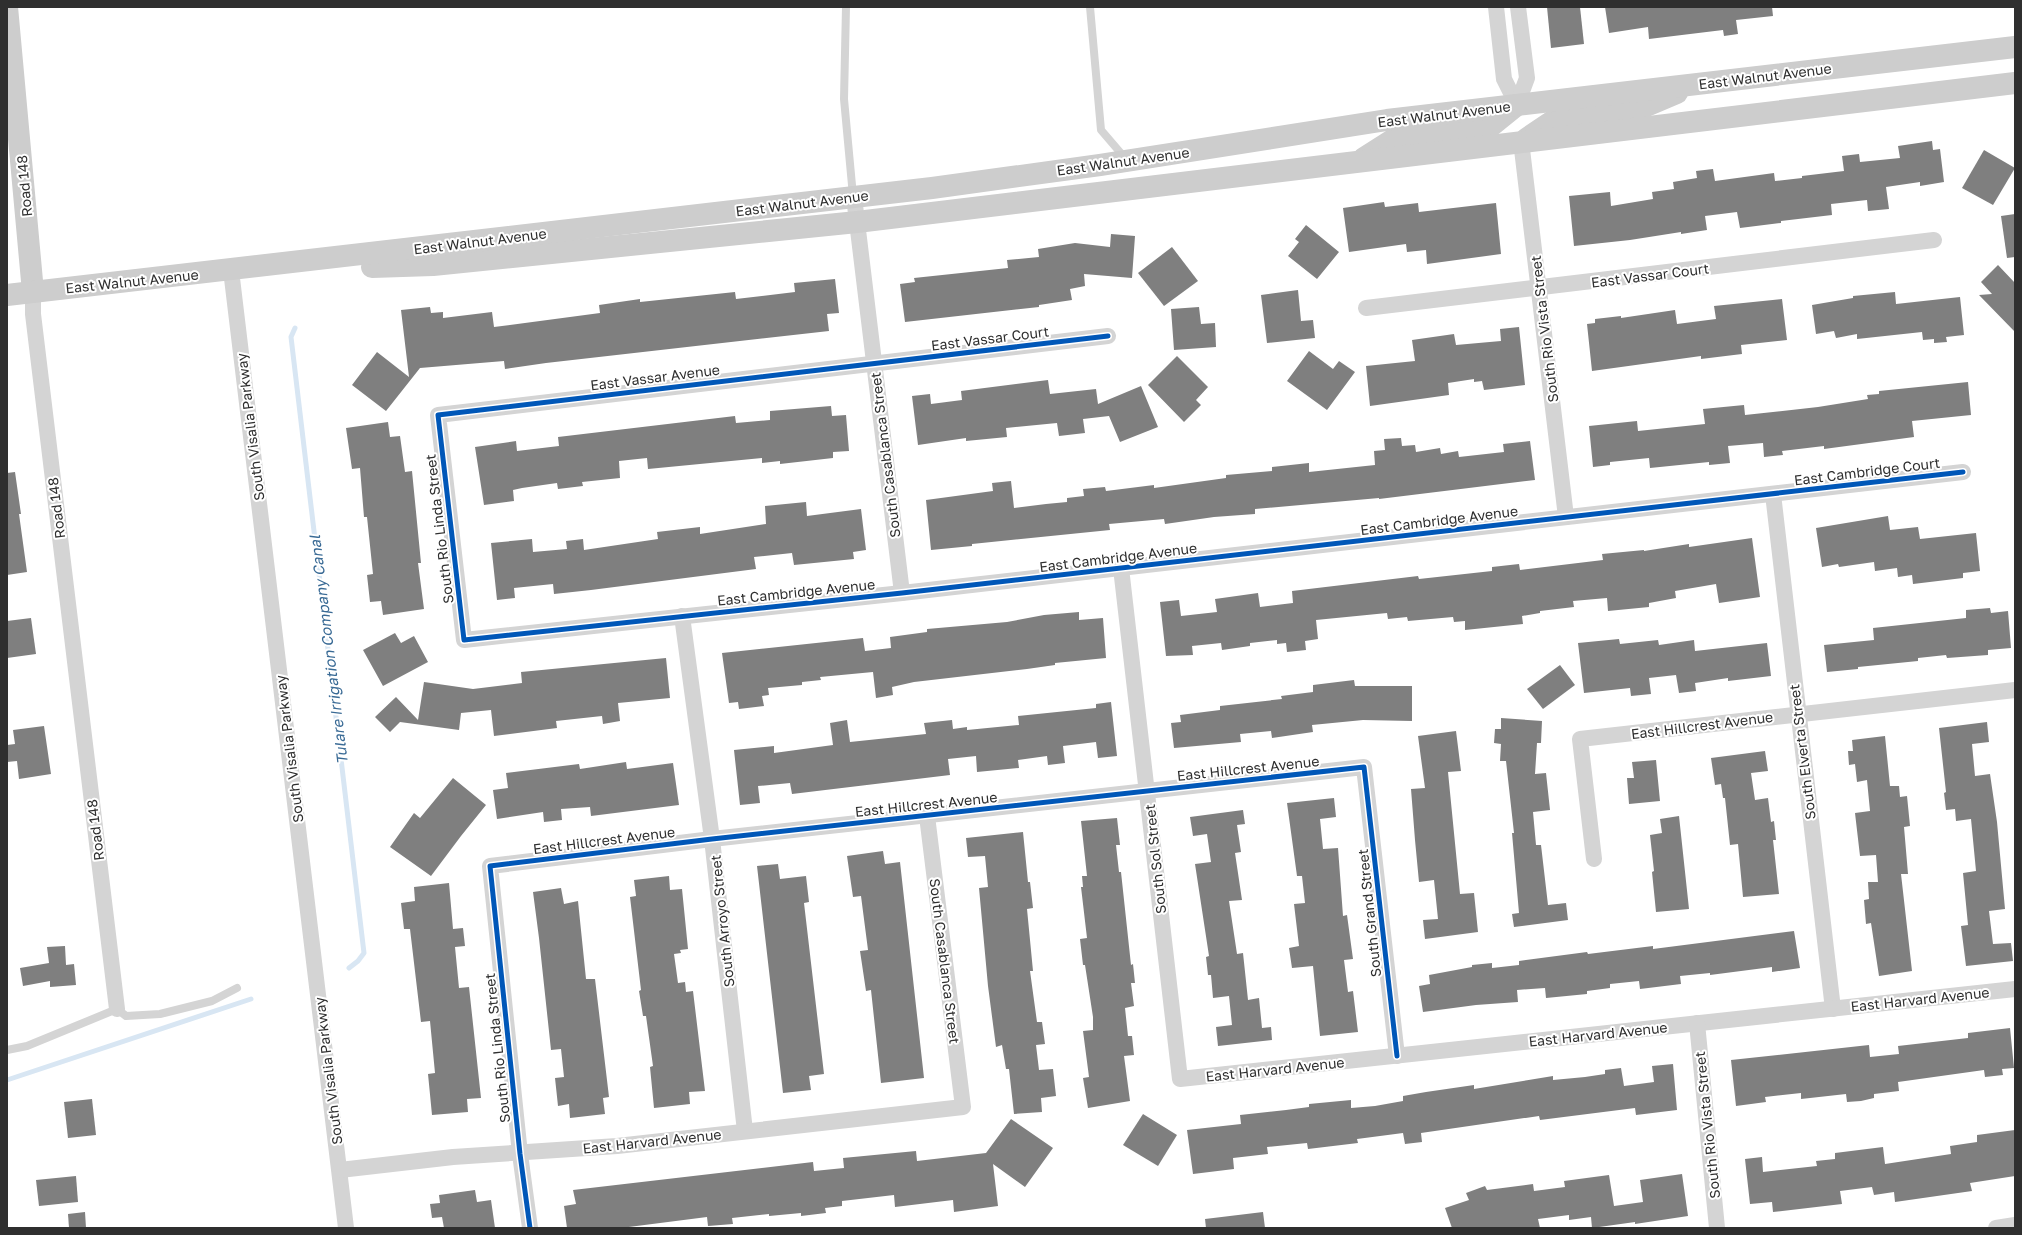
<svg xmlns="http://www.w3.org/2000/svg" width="2022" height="1235" font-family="'Golos Text',sans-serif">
	<rect width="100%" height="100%" fill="#fff"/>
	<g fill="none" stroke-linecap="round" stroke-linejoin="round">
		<g stroke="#d8e6f3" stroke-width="5">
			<polyline points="295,328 291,337 364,953 358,961 349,968"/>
			<polyline points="7,1080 251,999"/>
		</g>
	</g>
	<g fill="#7f7f7f">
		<polygon points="1547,7 1580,7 1584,44 1551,48"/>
		<polygon points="1605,7 1772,7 1773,16 1736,20 1738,34 1724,36 1723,30 1649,39 1648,27 1609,33"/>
		<polygon points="1932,141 1933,150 1940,149 1944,182 1920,186 1920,182 1886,187 1889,209 1868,211 1867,200 1831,204 1832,215 1781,221 1781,223 1740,228 1737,212 1705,216 1707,230 1681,234 1681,232 1630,240 1574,246 1569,196 1610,192 1611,206 1653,199 1652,192 1674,189 1673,182 1697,178 1696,171 1713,169 1715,181 1774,173 1775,181 1802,178 1802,176 1844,171 1842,156 1859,154 1860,162 1900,158 1898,146"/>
		<polygon points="1984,150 2015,168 1993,205 1962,188"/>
		<polygon points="1384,202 1385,207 1418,203 1419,212 1496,203 1501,254 1427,264 1426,250 1407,252 1406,244 1349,252 1343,208"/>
		<polygon points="2015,214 2015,257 2007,258 2001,216"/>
		<polygon points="1306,225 1339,252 1317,279 1288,256 1299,242 1295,239"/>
		<polygon points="1111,234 1135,236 1132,278 1084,274 1085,286 1070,289 1072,300 1039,305 1039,307 905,322 900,284 915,282 914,278 1008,268 1007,260 1039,257 1038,249 1075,243 1110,247"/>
		<polygon points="1172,247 1198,281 1164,306 1138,273"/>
		<polygon points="1998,265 2015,283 2015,332 1979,295 1992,294 1981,282"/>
		<polygon points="835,279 839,313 827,314 829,331 546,363 505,369 504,361 420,368 386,411 352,385 377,352 409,377 401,310 430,307 431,313 443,312 443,318 492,312 494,327 600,313 599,305 640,299 640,302 735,292 736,299 795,292 794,283"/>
		<polygon points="1298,290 1301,321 1313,320 1315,338 1267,343 1261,295"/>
		<polygon points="1895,292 1896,304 1960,297 1964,335 1946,337 1947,342 1934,343 1934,339 1923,340 1922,332 1857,339 1857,334 1836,338 1834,331 1816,334 1812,305 1853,298 1853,296"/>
		<polygon points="1782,299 1787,340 1741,345 1742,354 1701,359 1701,356 1592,371 1587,324 1595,323 1595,319 1621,316 1621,318 1675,310 1677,324 1716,319 1714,306"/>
		<polygon points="1199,307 1201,324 1215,323 1216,347 1174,350 1171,309"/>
		<polygon points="1519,327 1525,385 1484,390 1482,381 1474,382 1474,379 1448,383 1449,395 1370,406 1366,366 1415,361 1412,340 1454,334 1456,345 1501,341 1500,329"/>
		<polygon points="1309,351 1333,369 1339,361 1355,372 1327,410 1287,381"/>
		<polygon points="1177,356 1208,387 1196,400 1201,405 1184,422 1148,385"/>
		<polygon points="1048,380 1050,394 1096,389 1098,404 1141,386 1158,427 1120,442 1109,416 1083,419 1085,433 1059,436 1057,423 1006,428 1007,437 966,441 966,438 918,445 912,396 930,394 931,404 962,400 961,391"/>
		<polygon points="1968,382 1971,415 1912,421 1914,437 1824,449 1824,446 1782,451 1783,455 1764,457 1763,443 1728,446 1730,463 1709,465 1709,462 1650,468 1649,458 1610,462 1610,465 1593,467 1589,426 1637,421 1638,431 1705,424 1703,409 1744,405 1745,415 1818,407 1868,399 1867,395 1879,394 1879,391"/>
		<polygon points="831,406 832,416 846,415 849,451 833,452 833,458 780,464 780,461 762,463 762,458 648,469 647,458 619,461 620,478 582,482 583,486 558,489 557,483 522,488 513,490 514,501 484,505 475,447 516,441 517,451 559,446 558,437 735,416 736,423 770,420 770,411"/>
		<polygon points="388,422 390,437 400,436 405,472 412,471 421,563 418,563 424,609 383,615 381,601 370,602 367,575 373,574 367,517 364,517 360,468 352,469 346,428"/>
		<polygon points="1401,438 1402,446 1415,445 1416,452 1440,448 1441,454 1458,451 1459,457 1504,452 1503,444 1530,441 1535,480 1379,499 1379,498 1255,509 1255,514 1214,517 1165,524 1164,519 1109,524 1110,530 972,544 972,546 931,550 926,500 993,491 992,483 1011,481 1014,508 1046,504 1067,502 1067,498 1084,496 1083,489 1105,487 1106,491 1154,485 1154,488 1226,478 1226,475 1272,471 1272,467 1309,463 1309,472 1375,465 1374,451 1385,450 1384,439"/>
		<polygon points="15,472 21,514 19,514 27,572 7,575 7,473"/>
		<polygon points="806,502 807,516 861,509 866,550 853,552 854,559 794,565 792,553 754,557 756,569 591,590 554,594 553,584 514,588 515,598 497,600 491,543 532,539 533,552 567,549 566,541 583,539 584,550 658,539 657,532 700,527 700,534 766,524 765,506"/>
		<polygon points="1888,516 1890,530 1918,527 1920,539 1976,533 1980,571 1963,573 1963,578 1913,584 1912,575 1898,577 1897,568 1875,571 1874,562 1839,567 1838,564 1822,567 1816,528"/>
		<polygon points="1752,538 1760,597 1719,603 1716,584 1675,591 1676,598 1649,603 1649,607 1608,611 1607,598 1573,601 1574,607 1540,611 1540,613 1522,616 1523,624 1465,630 1465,621 1454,622 1453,617 1408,621 1407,617 1388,619 1387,613 1316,620 1318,639 1305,641 1306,650 1287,652 1286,643 1277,644 1277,640 1250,643 1250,646 1222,650 1221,643 1192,646 1193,655 1166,656 1160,602 1179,600 1181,616 1217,612 1215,599 1258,593 1260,607 1293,603 1292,591 1418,576 1419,579 1492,571 1492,567 1519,564 1520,570 1603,560 1602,554 1644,550 1644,551 1689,544 1689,547"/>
		<polygon points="1990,608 1991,613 2008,611 2011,648 1988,650 1988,655 1947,658 1946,655 1918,658 1918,661 1858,667 1858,669 1827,672 1824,645 1874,640 1873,628 1966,618 1966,610"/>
		<polygon points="1079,612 1079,620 1103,618 1106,658 1055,663 1055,665 1027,669 914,682 892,687 893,695 876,698 873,672 820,677 821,680 802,682 802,685 768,688 769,695 762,696 764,706 739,709 738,702 729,703 722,653 863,638 865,651 891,648 890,637 927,632 927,629 1007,622 1044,615"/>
		<polygon points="31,618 36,654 7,658 7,621"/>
		<polygon points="395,633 401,643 414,636 428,662 383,686 363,650"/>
		<polygon points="1619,639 1620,644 1658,640 1659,645 1694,640 1695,651 1767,643 1771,676 1728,681 1728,678 1695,683 1696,691 1679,693 1676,675 1649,678 1651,694 1631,696 1630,688 1584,693 1578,643"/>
		<polygon points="666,658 670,698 618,703 620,721 603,724 602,716 556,721 557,728 494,736 491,710 461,713 459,730 400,722 390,732 375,717 396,697 418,720 424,682 473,689 522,683 521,672"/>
		<polygon points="1560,665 1575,685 1543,709 1527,689"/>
		<polygon points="1354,680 1355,686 1412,686 1412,721 1363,720 1312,725 1313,732 1272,738 1271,731 1240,734 1241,742 1174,748 1171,723 1181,722 1180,715 1220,710 1220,706 1282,699 1281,696 1313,692 1313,685"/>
		<polygon points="1111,702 1117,756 1098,758 1096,742 1063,746 1065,763 1048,765 1047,756 1018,760 1019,768 977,772 976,756 948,759 950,775 792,794 790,783 758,786 760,803 740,805 734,750 774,746 774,753 833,745 830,723 847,720 850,742 926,734 924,723 952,720 953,729 967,727 967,730 1019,725 1018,716 1096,708 1096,704"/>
		<polygon points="1501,718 1542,721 1541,743 1537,743 1535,774 1546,773 1550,810 1533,812 1536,845 1541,845 1548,905 1566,903 1568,920 1514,927 1512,914 1519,913 1512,833 1514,833 1506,761 1500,761 1501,744 1494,743 1495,729 1501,729"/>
		<polygon points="1987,722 1989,742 1972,744 1975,776 1990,774 1997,822 2005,909 1989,911 1993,944 2011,943 2013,961 1966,966 1961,926 1968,925 1963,873 1976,871 1971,819 1956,821 1955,809 1946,810 1944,793 1946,792 1939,728"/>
		<polygon points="44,726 51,774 19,779 17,761 7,762 7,745 15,744 13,730"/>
		<polygon points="1456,731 1461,771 1448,772 1460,894 1474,893 1478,932 1425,939 1423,920 1438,919 1434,880 1419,882 1415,840 1411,789 1425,788 1418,736"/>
		<polygon points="1885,736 1890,786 1899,786 1900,797 1907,796 1910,826 1904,827 1908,874 1901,874 1912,971 1879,976 1871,923 1866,924 1864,900 1869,899 1868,882 1878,882 1876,855 1860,856 1855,813 1870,811 1867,780 1857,782 1855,764 1849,765 1848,751 1853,751 1852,740"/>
		<polygon points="1765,751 1768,771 1751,773 1755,800 1768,798 1771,822 1774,821 1776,840 1773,840 1779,894 1743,897 1738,844 1730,845 1725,798 1723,798 1721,784 1715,785 1711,758"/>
		<polygon points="1656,760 1660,801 1629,804 1627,778 1634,778 1632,762"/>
		<polygon points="626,762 627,769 673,763 679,805 591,816 590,807 561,809 562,820 544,822 543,812 497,819 493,790 508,788 506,773 579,764 580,769"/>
		<polygon points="453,778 486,805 461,836 431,876 390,847 414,813 420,818"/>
		<polygon points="1334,798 1336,817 1320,819 1323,849 1338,848 1343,916 1347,915 1353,959 1344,960 1348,992 1353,991 1358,1032 1320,1036 1313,966 1292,968 1289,948 1299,946 1294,904 1305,903 1302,876 1297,876 1287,803"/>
		<polygon points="1243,810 1245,824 1237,825 1241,852 1235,853 1242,900 1229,901 1237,954 1243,953 1248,1000 1259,998 1262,1028 1271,1027 1272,1040 1218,1046 1216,1027 1232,1025 1229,996 1213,998 1211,975 1208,975 1206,957 1209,956 1195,864 1211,862 1207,834 1193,836 1190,817"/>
		<polygon points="1679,816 1689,909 1656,912 1652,872 1654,871 1650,835 1662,833 1660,819"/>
		<polygon points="1117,818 1120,845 1116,845 1119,872 1121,872 1131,965 1133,964 1135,983 1131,983 1134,1006 1125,1008 1128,1036 1132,1036 1134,1055 1124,1056 1130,1101 1088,1108 1083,1078 1089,1077 1083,1031 1093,1030 1093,1017 1085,965 1083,965 1080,939 1087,938 1081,887 1083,887 1082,876 1087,876 1081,821"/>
		<polygon points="1023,832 1028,882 1030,882 1033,908 1027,909 1033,971 1030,971 1037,1022 1042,1022 1045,1044 1036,1045 1039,1070 1053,1069 1056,1096 1041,1098 1042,1112 1014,1114 1009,1069 1006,1069 1002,1045 996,1047 988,986 979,888 988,887 985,856 968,857 966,838"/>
		<polygon points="883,851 885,864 900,862 924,1078 881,1083 871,990 866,991 860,951 868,950 861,896 853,897 847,856"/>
		<polygon points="778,864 780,879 806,876 809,902 804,903 824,1074 809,1076 811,1090 783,1093 757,866"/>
		<polygon points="669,876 670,890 682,889 688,949 680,950 681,953 674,954 678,983 685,982 686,992 693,991 705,1091 689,1092 690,1104 654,1108 650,1067 653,1066 646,1016 643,1016 639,991 641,990 630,897 636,896 634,880"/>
		<polygon points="449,883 453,929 463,928 465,946 455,947 459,988 469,987 481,1098 467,1099 468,1112 432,1115 428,1074 435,1073 430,1021 421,1022 410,929 404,929 401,903 415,901 414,887"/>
		<polygon points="561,888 564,904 578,901 586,979 595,979 609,1097 603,1098 605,1114 570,1118 569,1104 558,1106 555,1078 564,1077 561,1049 551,1050 539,938 533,892"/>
		<polygon points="1794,931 1800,968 1772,972 1772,967 1710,975 1710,973 1680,976 1681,984 1640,989 1639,981 1610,984 1610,988 1587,991 1587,994 1546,998 1545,988 1517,990 1518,1002 1476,1005 1423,1012 1419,986 1430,984 1429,975 1472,967 1472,965 1492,963 1492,968 1519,965 1519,961 1587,952 1588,954 1653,946 1653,949"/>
		<polygon points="65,946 66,965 74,964 76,985 50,987 50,981 23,986 20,968 49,963 47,947"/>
		<polygon points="2010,1028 2014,1068 2002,1069 2003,1075 1985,1077 1984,1070 1898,1082 1899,1091 1874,1094 1874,1098 1861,1101 1847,1102 1846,1094 1801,1099 1801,1093 1765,1097 1766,1102 1736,1106 1731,1060 1869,1045 1870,1057 1899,1054 1898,1046 1968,1038 1968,1033"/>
		<polygon points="1673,1064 1677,1110 1636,1115 1635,1108 1540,1120 1539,1116 1421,1133 1422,1142 1405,1144 1403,1133 1357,1139 1358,1143 1308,1149 1307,1143 1267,1147 1268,1154 1233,1158 1234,1169 1193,1174 1187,1130 1241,1124 1240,1115 1286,1110 1309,1107 1309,1104 1351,1100 1351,1108 1375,1106 1403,1101 1403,1096 1426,1092 1474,1085 1474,1089 1553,1076 1553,1080 1585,1077 1605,1074 1605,1070 1621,1068 1624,1086 1654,1082 1652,1066"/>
		<polygon points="92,1099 96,1135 68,1138 64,1102"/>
		<polygon points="1143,1114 1177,1135 1158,1166 1123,1145"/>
		<polygon points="1011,1119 1053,1148 1025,1187 993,1164 998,1206 954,1212 953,1200 895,1207 894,1195 842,1201 842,1206 825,1208 826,1213 801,1216 801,1213 769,1216 769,1214 732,1218 733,1224 708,1226 707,1217 621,1228 567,1228 564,1206 576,1204 573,1190 813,1162 814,1171 844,1168 843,1158 916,1151 917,1161 986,1153"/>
		<polygon points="2015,1130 2015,1176 1970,1183 1972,1191 1895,1202 1894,1192 1874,1195 1872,1187 1840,1191 1842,1204 1773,1212 1772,1202 1750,1204 1745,1159 1762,1157 1763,1172 1817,1166 1816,1161 1835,1159 1835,1153 1883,1147 1885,1164 1951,1154 1950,1146 1977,1142 1977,1135"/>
		<polygon points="1682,1174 1688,1216 1635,1224 1635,1222 1592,1228 1591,1217 1569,1220 1569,1215 1538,1219 1540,1228 1452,1228 1445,1208 1469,1200 1466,1193 1485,1186 1487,1190 1533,1184 1534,1191 1565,1187 1564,1181 1609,1175 1614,1206 1643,1202 1640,1180"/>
		<polygon points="76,1176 78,1202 39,1206 36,1180"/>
		<polygon points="475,1190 477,1202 491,1200 495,1228 444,1228 442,1217 432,1218 430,1204 440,1203 439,1195"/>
		<polygon points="85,1212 86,1228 69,1228 68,1214"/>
		<polygon points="1263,1212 1265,1228 1206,1228 1205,1219"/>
	</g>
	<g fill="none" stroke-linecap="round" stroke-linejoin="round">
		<g stroke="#d4d4d4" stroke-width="8">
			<polyline points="846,7 844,99 853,196"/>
			<polyline points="1090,7 1101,130 1125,158"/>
			<polyline points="7,1050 27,1046 117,1009 126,1016 160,1014 212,1001 237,988"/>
		</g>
		<g stroke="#d4d4d4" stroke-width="16">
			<polyline points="1496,7 1504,79 1517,105"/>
			<polyline points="1517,105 1527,78 1518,7"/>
			<polyline points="1521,141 1566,517"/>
			<polyline points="854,197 902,593"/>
			<polyline points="231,270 346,1228"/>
			<polyline points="33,292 33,314 117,1009"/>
			<polyline points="1366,308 1934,240"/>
			<polyline points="1108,336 438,415 464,640 902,593 1963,472"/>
			<polyline points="1773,494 1833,1009"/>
			<polyline points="1121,568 1180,1079 2015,989"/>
			<polyline points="682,616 712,839 745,1131"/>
			<polyline points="1594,859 1580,739 2015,690"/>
			<polyline points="1697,1023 1717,1228"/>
			<polyline points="340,1170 453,1157 617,1146 963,1107 927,816"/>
			<polyline points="530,1228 520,1154 490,866 712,839 1364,767 1397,1056"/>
			<polyline points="1996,1228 2015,1225"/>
		</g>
		<g stroke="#cdcdcd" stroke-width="22">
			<polyline points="7,7 33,292"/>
			<polyline points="1526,139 1557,118 1637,110 1677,93"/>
			<polyline points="1364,158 1397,137 1491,126 1517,105"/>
			<polyline points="372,267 433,265 857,222 2015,83"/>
			<polyline points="7,295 932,188 1100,165 1387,120 2015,47"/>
		</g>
		<g stroke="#fff" stroke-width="8">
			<g id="cycleway">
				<polyline points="1108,336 438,415 464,640 902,593 1963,472"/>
				<polyline points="530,1228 520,1154 490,866 712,839 1364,767 1397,1056"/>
			</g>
		</g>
		<use href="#cycleway" stroke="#0057b8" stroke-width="5"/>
	</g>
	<g text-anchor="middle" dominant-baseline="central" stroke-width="4" stroke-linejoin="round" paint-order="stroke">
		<g font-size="14" fill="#2f2f2f" stroke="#fff">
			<text transform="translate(1765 76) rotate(-7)">East Walnut Avenue</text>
			<text transform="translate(1444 114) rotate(-7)">East Walnut Avenue</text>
			<text transform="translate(1123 161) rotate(-8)">East Walnut Avenue</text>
			<text transform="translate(24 186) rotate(-95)">Road 148</text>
			<text transform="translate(802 203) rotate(-7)">East Walnut Avenue</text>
			<text transform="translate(480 241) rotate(-7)">East Walnut Avenue</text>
			<text transform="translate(1650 275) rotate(-7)">East Vassar Court</text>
			<text transform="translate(132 281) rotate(-6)">East Walnut Avenue</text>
			<text transform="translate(1544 329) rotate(-97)">South Rio Vista Street</text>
			<text transform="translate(990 338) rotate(-7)">East Vassar Court</text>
			<text transform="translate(655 377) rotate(-7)">East Vassar Avenue</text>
			<text transform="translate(250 427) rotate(-97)">South Visalia Parkway</text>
			<text transform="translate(885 455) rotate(-97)">South Casablanca Street</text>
			<text transform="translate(1867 471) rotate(-7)">East Cambridge Court</text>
			<text transform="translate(56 508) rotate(-97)">Road 148</text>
			<text transform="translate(1439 520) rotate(-7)">East Cambridge Avenue</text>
			<text transform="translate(439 529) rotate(-97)">South Rio Linda Street</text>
			<text transform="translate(1118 557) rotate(-7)">East Cambridge Avenue</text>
			<text transform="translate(796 592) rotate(-6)">East Cambridge Avenue</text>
			<text transform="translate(1702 725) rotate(-7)">East Hillcrest Avenue</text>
			<text transform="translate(289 749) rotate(-97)">South Visalia Parkway</text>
			<text transform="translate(1802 752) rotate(-97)">South Elverta Street</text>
			<text transform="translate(1248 768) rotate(-6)">East Hillcrest Avenue</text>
			<text transform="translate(926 804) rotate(-6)">East Hillcrest Avenue</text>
			<text transform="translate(95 830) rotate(-97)">Road 148</text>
			<text transform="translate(604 840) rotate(-7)">East Hillcrest Avenue</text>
			<text transform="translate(1155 859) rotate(-96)">South Sol Street</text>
			<text transform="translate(1369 913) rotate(-96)">South Grand Street</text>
			<text transform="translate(722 921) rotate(-96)">South Arroyo Street</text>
			<text transform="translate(945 961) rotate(83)">South Casablanca Street</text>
			<text transform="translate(1920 999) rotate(-6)">East Harvard Avenue</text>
			<text transform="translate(1598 1034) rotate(-6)">East Harvard Avenue</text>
			<text transform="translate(497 1048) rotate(-96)">South Rio Linda Street</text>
			<text transform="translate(1275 1069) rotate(-6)">East Harvard Avenue</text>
			<text transform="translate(328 1071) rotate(-97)">South Visalia Parkway</text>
			<text transform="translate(1707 1125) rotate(-96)">South Rio Vista Street</text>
			<text transform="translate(652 1141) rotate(-6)">East Harvard Avenue</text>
		</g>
		<g font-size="15" font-style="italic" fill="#396a95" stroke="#fff">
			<text transform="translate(328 650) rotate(-97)">Tulare Irrigation Company Canal</text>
		</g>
	</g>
	<rect width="2022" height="1235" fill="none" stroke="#2f2f2f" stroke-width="16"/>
</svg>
